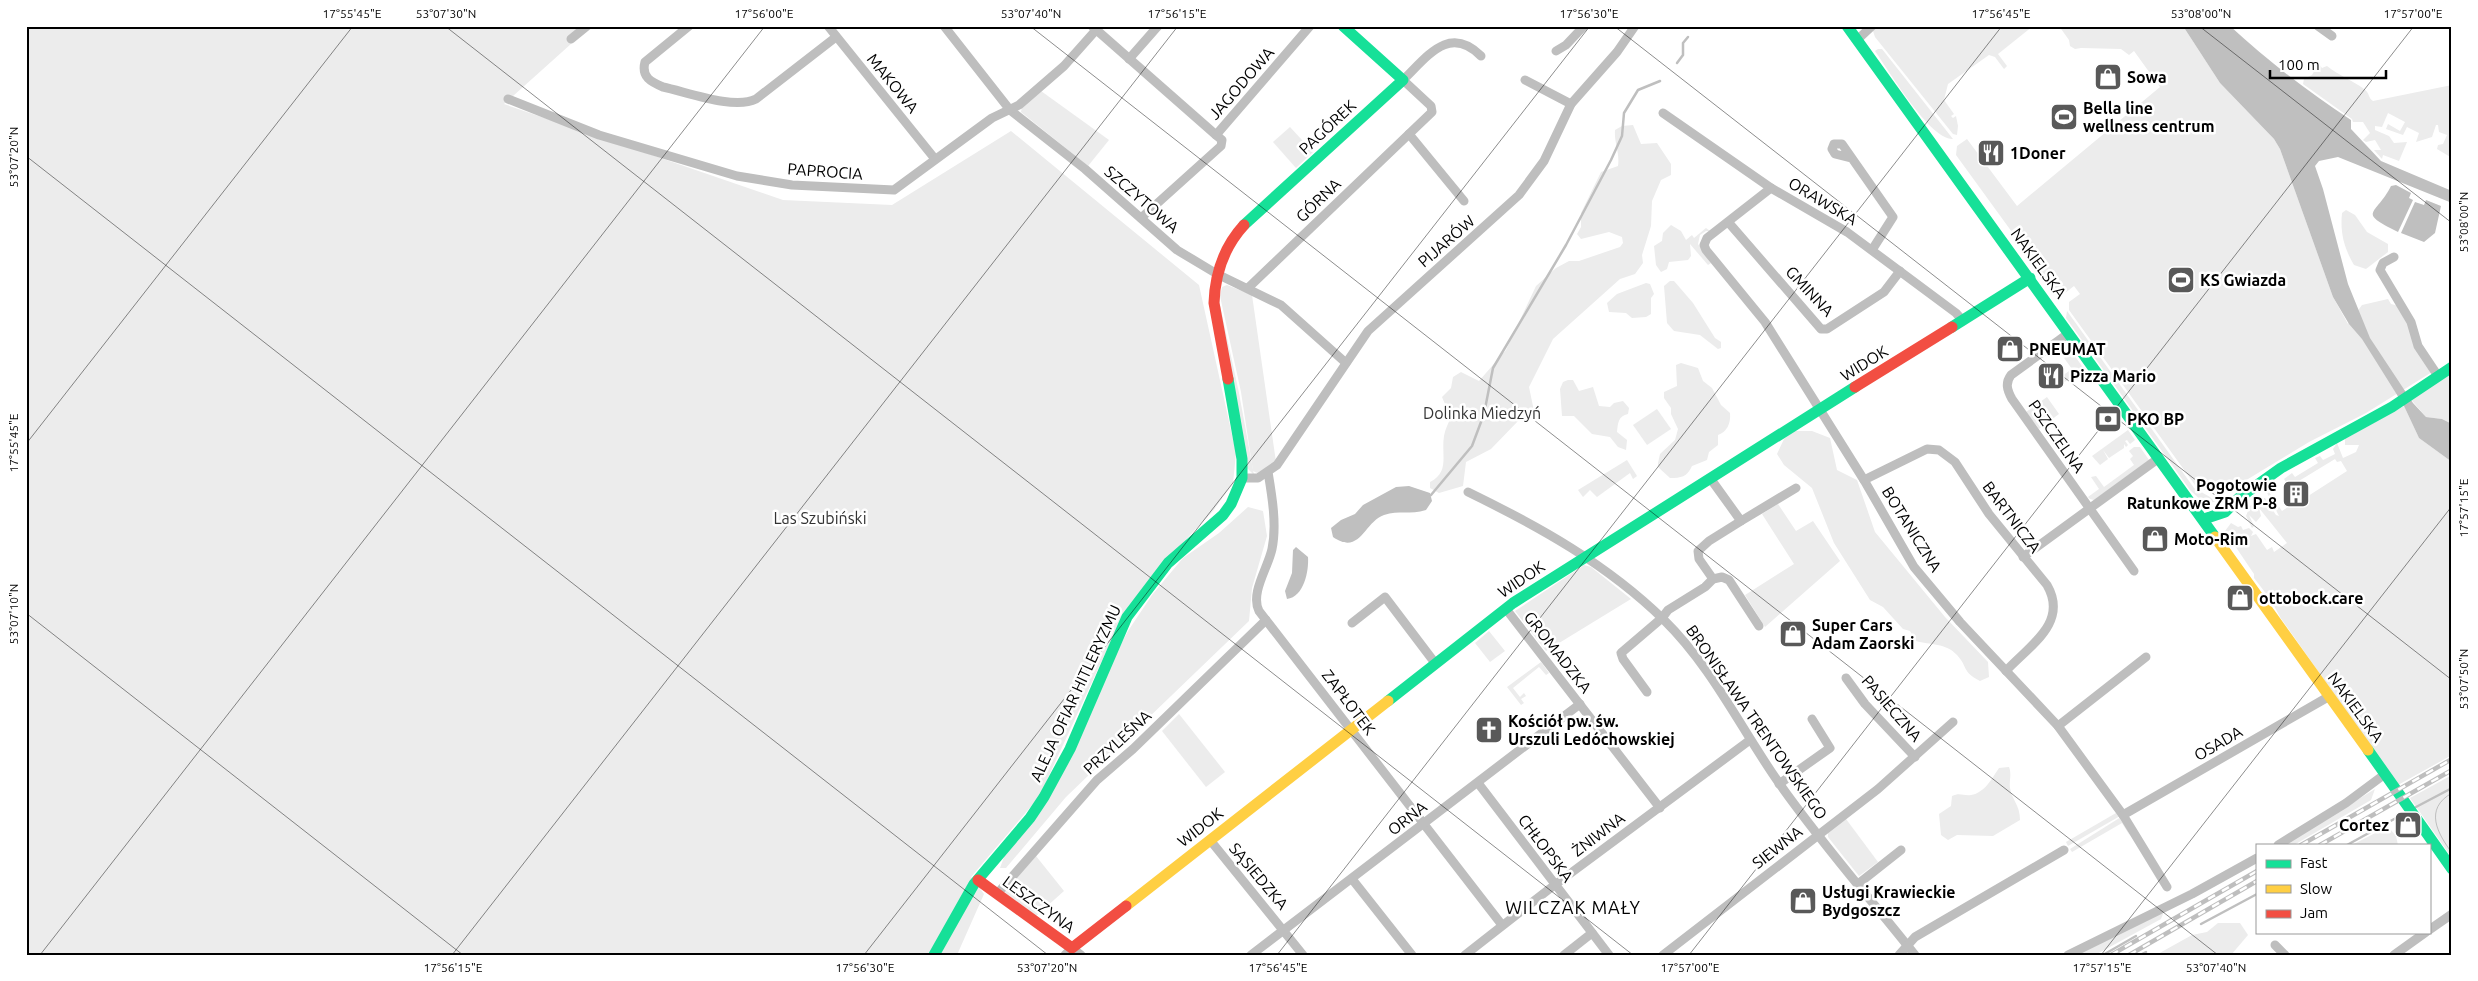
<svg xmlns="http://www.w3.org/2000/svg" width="2478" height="981" font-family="Ubuntu,sans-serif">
	<rect width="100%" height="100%" fill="#fff"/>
	<g fill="#ececec">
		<polygon points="26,26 591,26 504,104 783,200 892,205 1011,131 1199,285 1236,453 1233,483 1213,511 1157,570 1122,617 1040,795 1128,631 1152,595 1183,558 1219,533 1248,507 1263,511 1267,536 1252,588 1249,621 1066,797 1006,868 1000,868 1004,857 1039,797 971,877 984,894 957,955 26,955"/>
		<polygon points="1876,26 2033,26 1998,54 2007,66 2004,69 1995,57 1989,55 1948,84 1944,100 1954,114 1951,116 1953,118 1956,116 1958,126 1957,135 1953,134 1875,37 1873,31"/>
		<polygon points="2059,26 2183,26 2220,83 2274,139 2280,149 2333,297 2348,324 2362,305 2388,299 2391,304 2399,306 2432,372 2366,413 2309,442 2225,493 2211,493 2195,485 2069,310 2069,302 2080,294 2074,286 2065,293 2051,290 2017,239 1956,155 1957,146 1967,139 2017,206 2160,87 2134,51 2129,55 2121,49 2081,48 2075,49 2070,46 2069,40"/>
		<path d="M1878,49H1882L1953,139C1930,140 1889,71 1875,51Z"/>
		<path d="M2320,61L2319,64L2322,68L2327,66C2338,75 2353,81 2364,89C2370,93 2368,98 2373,101L2452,85V158L2437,149L2438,145L2443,144L2447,135L2439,132L2438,125H2436L2432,137L2416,142L2419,133L2407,127L2403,135L2386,129L2388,124L2400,131L2405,122L2388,113L2382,127L2375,126V130L2389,136L2394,143L2407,142L2399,161L2383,155L2382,159L2374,150H2381L2375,140L2366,142L2363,140L2370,133L2363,122H2353L2352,119L2303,84L2304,79L2312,75Z"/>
		<polygon points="1041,91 1109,140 1088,166 1021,112 1022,107"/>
		<path d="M1633,125L1641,144L1657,143L1671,164V175L1661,180L1652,201L1651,226L1642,255L1643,263L1635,274L1620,279L1553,339L1529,387L1534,411L1532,418L1520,419L1491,449L1466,462L1463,486L1439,493L1430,488V482C1450,472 1441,455 1444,436C1445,430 1448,423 1451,418L1442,397L1451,388L1453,377L1461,372L1479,381L1506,350L1536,286L1556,268L1569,261H1579L1620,247L1623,243L1622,237L1609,232L1581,239L1577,234L1581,227V213L1601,172L1618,166C1620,153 1614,143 1615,130L1622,126Z"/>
		<polygon points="1290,127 1313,152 1296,168 1273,142"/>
		<path d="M2346,210L2355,215L2367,232L2388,244V252L2366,269L2354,265C2344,248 2340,233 2342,213Z"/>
		<polygon points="1671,225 1681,231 1686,240 1692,235 1694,238 1706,228 1710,231 1706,231 1700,235 1698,244 1711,263 1708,265 1690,244 1691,256 1688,260 1669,262 1667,269 1661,272 1656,265 1654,246 1662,241 1663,233"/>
		<polygon points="1670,281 1674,281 1693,303 1715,338 1721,342 1721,348 1718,349 1700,335 1674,331 1667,323 1664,286"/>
		<polygon points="1646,283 1650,284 1654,294 1651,298 1651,314 1646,317 1632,318 1626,313 1609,312 1607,303 1617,294"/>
		<polygon points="1227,285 1252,295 1276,462 1257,473 1253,471 1241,392 1220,296 1222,287"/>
		<polygon points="1218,296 1239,393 1254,475 1247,468"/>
		<polygon points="2067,311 2194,488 2210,497 2215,502 2204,503 2190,490 2066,318"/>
		<polygon points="2072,352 2084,369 2063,383 2059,378 2072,369 2064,358"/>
		<path d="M1681,363L1698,368L1703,381L1712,388L1721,405L1730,413C1731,423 1727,432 1718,435V445L1709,452L1707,460L1692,466C1687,477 1681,478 1670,478L1658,467V463L1660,454L1675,440L1678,429L1671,414V408L1664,398V392L1677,386L1676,365Z"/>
		<polygon points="2452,367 2452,424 2442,419 2426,417 2408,396"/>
		<path d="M1568,380H1573L1579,391L1593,387L1599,406L1610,407L1614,403L1623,401L1629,408L1628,414C1618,416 1618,423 1617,432L1627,440L1626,450L1618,447L1610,437L1592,434L1574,416H1562L1560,389L1563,382Z"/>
		<polygon points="2047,397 2059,414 2039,429 2026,412"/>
		<polygon points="2404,406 2419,438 2452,462 2452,755 2398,785 2280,617 2271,600 2254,578 2254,574 2225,531 2231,523 2238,527 2241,526 2243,530 2249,528 2253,532 2251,536 2256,534 2267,550 2272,547 2274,552 2287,543 2259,508 2261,516 2256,522 2249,515 2254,526 2252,528 2246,516 2250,506 2260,498 2265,498 2276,515 2279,516 2266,491 2274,486 2269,492 2282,511 2288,507 2284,502 2287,500 2291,507 2347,471 2341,461 2337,462 2335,459 2289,487 2284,479 2292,473 2295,477 2318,463 2315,458 2320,456 2323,460 2335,454 2333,449 2337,443 2343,458 2356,452 2359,445 2345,445 2345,439"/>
		<polygon points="1657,409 1671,429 1647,445 1633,425"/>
		<polygon points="2128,430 2135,440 2130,444 2127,440 2125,441 2128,445 2126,447 2124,444 2124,448 2109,458 2103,450 2108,459 2100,465 2092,456"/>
		<path d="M1794,431H1812L1830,438L1837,470L1857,480L1875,532L1945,617L1988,662L1989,677L1980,681C1962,672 1968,667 1957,655C1946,643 1930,645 1916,641L1910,631L1903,629L1883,607L1870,600L1834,543L1812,488L1784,465L1777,454L1784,439Z"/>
		<polygon points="2134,447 2140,447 2149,460 2094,500 2090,499 2088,497 2099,489 2091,477 2096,476 2104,487 2134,465 2130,459 2133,456 2129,451"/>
		<polygon points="1627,460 1637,476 1633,479 1630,473 1597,497 1590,490 1583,497 1578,490"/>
		<polygon points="1778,504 1796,531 1813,521 1840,561 1765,627 1745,595 1794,564 1762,514"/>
		<polygon points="1584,565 1591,567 1631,599 1546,651 1515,611"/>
		<polygon points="1489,631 1505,651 1490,662 1475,643"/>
		<polygon points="1541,662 1549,673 1546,675 1539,667 1513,688 1520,697 1524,693 1526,696 1521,699 1524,703 1521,705 1507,687"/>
		<polygon points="1179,714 1225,772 1206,787 1162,731"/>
		<path d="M2009,767C2012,775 2009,780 2010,788C2012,800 2020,805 2020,820L1993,836L1957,835L1948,840L1941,835L1939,814L1951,806L1952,796C1960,792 1963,796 1971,795C1985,793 1992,778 1999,768Z"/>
		<polygon points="2452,775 2452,858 2410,798"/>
		<polygon points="2375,789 2371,800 2294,845 2283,845"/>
		<polygon points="2116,813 2120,816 2068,846 2066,842"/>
		<polygon points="2121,817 2130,836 2122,823 2072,852 2070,849"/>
		<polygon points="1846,819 1878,862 1859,876 1828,837 1828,832"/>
		<polygon points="2385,828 2390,829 2396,836 2398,845 2352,845"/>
		<polygon points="1036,856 1064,891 1035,917 1006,896 1005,891"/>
		<polygon points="2159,914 2163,914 2161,919 2095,955 2076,955"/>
		<polygon points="2218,923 2240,923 2248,935 2231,955 2156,955 2192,935 2207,932"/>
	</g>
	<g fill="#bfbfbf">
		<path d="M2183,26H2230C2268,61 2308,92 2351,120V129L2381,161L2452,191V203L2338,157L2319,161L2315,166L2323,189L2348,284L2370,338L2413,403L2426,417L2442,419L2452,424V462L2419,438L2404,406L2362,339L2349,324L2333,297L2280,149L2274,139L2220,83Z"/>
		<path d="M2396,185L2411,193L2409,198L2413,200L2398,232C2356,211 2376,216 2391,186Z"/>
		<polygon points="2426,200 2441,206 2435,233 2424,242 2401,233 2415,202 2424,205"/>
		<path d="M1409,486L1430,493L1432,501L1426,510C1410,515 1399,510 1384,515C1364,522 1360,556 1333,537L1331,528L1341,520L1355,514L1363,505L1396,487Z"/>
		<path d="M1296,547L1308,557C1309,571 1304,597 1287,599L1285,591L1292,573L1293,550Z"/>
	</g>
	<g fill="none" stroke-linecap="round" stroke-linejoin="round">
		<g stroke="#bfbfbf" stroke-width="2.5">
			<polyline points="1677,63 1683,55 1683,43 1688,37"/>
			<polyline points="1431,495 1472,446 1484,414 1493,368 1566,245 1611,160 1622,136 1624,113 1638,90 1660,81"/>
			<polyline points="2416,807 2452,788"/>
			<polyline points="2347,845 2396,818"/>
			<polyline points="2201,924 2257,894"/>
			<polyline points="2103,955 2136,936"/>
			<polyline points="2140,955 2146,952"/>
		</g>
		<g stroke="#bebebe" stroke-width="9">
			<path d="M689,26L645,62C641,77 651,82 663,87C687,92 734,110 756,99L836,37"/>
			<polyline points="828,26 935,159"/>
			<polyline points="944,26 1010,110 1085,169 1177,250 1217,274 1281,305 1346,363"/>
			<polyline points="1092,26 1216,135"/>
			<polyline points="2318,26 2332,36"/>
			<polyline points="571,39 587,26"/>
			<polyline points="1857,40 1872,26"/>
			<polyline points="1556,51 1566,45 1584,26"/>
			<polyline points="1129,59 1158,26"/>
			<polyline points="1525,80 1571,104"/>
			<polyline points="508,99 599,135 737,176 792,185 894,190 992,118 1019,105 1064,66 1096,30"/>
			<polyline points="1663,113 1771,188 1847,232 1956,313 1963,321"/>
			<polyline points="1409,134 1464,201"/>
			<polyline points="1851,158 1835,154 1832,149 1834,144 1842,144 1893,217 1872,250"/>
			<polyline points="1771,188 1707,238 1704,245 1706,250 1765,322 1864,480 1914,567 1960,622 2058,726 2123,815 2167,887"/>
			<polyline points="1141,218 1221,146 1222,140 1216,135 1310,26"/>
			<polyline points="1729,223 1821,329 1827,329 1884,292 1900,271"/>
			<polyline points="2394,257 2383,263 2380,270 2411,322 2418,346 2438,376"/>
			<path d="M1248,288L1432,112L1431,106L1403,80C1427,57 1449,24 1481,56"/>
			<path d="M2069,333L2011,375C2005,383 2007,390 2012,399L2134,571"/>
			<path d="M1268,472C1272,496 1277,525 1272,549C1268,568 1250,593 1259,611L1502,925"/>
			<polyline points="1242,478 1258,478 1277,465 1368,331 1519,195 1544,161 1571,104 1617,52 1635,26"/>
			<polyline points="1710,478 1741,521 1796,488"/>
			<path d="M1864,480L1927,449L1939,450L1955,462L1989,514L2047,585C2069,623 2029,646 2006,671"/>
			<path d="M1468,492C1538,526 1607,564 1664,620C1712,667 1741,729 1779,783C1821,843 1870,898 1915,955"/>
			<polyline points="2023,557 2159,458"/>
			<polyline points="1713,579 1699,559 1698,551 1709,541 1741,521"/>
			<polyline points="1506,609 1660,808"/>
			<polyline points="1352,623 1385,597 1435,663"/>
			<polyline points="1846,678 1865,704 1915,757"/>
			<polyline points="1647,692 1623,659 1621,653 1662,618 1668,610 1705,587 1713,579 1722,577 1729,580 1759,626"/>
			<polyline points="2058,726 2146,657"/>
			<polyline points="1478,783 1609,955"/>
			<polyline points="1779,784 1830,748 1812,719"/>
			<polyline points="2123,815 2328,697"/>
			<polyline points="1210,840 1303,955"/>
			<polyline points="2278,845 2346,803 2385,774"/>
			<polyline points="1352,879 1412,955"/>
			<polyline points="1858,884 1901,850"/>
			<polyline points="997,894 1097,780 1133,749 1266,620"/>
			<polyline points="2429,930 2452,914"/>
			<polyline points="2275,945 2285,955"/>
			<polyline points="1065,955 1072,948 1081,955"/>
			<polyline points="1251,955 1580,704"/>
			<polyline points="1465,955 1548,890 1750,740"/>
			<polyline points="1564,955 1592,933"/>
			<polyline points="1663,955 1878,789 1953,722"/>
			<polyline points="1899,955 1915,937 2064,850"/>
			<polyline points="2068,955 2192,894 2257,858"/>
			<polyline points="2394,955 2426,932"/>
		</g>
		<g stroke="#16e098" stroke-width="11">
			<polyline points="1847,26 2215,537"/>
			<polyline points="1244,225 1403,80 1343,26"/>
			<polyline points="1952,327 2030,278"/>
			<polyline points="2204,519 2225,512 2239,498 2281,468 2392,407 2452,367"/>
			<polyline points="1388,701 1513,603 1855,387"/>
			<polyline points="2368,750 2452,869"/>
			<polyline points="934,955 974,884 1030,818 1044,797 1070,749 1127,617 1168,563 1223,515 1231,504 1242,478 1242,459 1228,379"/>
		</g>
		<g stroke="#ffcf43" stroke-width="11">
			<polyline points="2215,537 2368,750"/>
			<polyline points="1126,906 1388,701"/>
		</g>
		<g stroke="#f24e42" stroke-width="11">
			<path d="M1228,379L1214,303C1215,273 1224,247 1244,225"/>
			<polyline points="1855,387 1952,327"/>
			<polyline points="978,880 1072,948 1126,906"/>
		</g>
		<path stroke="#bebebe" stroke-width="1" d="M2452,793C2423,809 2438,834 2452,853"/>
		<g stroke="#bebebe" stroke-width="4.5">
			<g id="rail">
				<polyline points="2301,845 2452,759"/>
				<polyline points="2320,845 2452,770"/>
				<polyline points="2111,955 2257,871"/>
				<polyline points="2129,955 2257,881"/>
			</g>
		</g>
		<use href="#rail" stroke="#fff" stroke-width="2.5" stroke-dasharray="8" stroke-linecap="butt"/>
	</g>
	<path fill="none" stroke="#000" stroke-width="1" stroke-opacity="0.45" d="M445,26L1633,955M1030,26L2218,955M1614,26L2452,680M2199,26L2452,223M26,156L1048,955M26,444L353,26M26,613L463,955M40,955L765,26M452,955L1178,26M864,955L1590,26M1277,955L2002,26M1689,955L2414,26M2101,955L2452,506"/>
	<defs>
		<g id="shop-square" transform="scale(1.4375)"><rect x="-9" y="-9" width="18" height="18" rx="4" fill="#595959" stroke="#fff"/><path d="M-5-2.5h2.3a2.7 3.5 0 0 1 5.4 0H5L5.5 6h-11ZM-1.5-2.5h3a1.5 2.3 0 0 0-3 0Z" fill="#fff"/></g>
		<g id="stadium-square" transform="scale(1.4375)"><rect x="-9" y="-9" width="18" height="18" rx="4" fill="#595959" stroke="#fff"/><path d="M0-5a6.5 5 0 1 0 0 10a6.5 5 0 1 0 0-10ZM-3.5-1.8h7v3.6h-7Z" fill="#fff"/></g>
		<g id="restaurant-square" transform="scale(1.4375)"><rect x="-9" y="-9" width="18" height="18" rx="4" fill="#595959" stroke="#fff"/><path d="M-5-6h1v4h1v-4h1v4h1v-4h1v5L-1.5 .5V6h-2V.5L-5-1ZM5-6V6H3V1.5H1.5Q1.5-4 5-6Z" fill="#fff"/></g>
		<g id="bank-square" transform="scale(1.4375)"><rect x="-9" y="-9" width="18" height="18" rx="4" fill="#595959" stroke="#fff"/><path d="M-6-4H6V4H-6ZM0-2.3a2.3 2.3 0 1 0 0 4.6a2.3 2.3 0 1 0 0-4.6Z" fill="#fff"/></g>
		<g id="building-square" transform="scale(1.4375)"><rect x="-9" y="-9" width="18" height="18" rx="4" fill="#595959" stroke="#fff"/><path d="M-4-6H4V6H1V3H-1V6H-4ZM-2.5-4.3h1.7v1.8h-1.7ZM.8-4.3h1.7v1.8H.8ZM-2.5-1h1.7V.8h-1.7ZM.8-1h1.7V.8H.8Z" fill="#fff"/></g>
		<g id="church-square" transform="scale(1.4375)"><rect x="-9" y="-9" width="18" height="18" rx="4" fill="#595959" stroke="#fff"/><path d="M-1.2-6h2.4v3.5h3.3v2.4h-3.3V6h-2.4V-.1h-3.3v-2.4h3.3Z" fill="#fff"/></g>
	</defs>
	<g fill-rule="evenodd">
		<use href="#shop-square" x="2108" y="77"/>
		<use href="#stadium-square" x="2064" y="117"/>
		<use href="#restaurant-square" x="1991" y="153"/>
		<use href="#stadium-square" x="2181" y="280"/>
		<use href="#shop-square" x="2010" y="349"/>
		<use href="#restaurant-square" x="2051" y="376"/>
		<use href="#bank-square" x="2108" y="419"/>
		<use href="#building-square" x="2296" y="494"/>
		<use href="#shop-square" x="2155" y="539"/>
		<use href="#shop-square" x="2240" y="598"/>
		<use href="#shop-square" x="1793" y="634"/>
		<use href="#church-square" x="1489" y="730"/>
		<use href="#shop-square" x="2408" y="825"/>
		<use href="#shop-square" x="1803" y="901"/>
	</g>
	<g text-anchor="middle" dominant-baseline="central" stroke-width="5" stroke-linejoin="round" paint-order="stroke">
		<g font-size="16" font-weight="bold" fill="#000" stroke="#fff" text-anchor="start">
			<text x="2127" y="77">Sowa</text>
			<text x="2083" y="108">Bella line<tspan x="2083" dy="18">wellness centrum</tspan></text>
			<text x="2010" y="153">1Doner</text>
			<text x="2200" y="280">KS Gwiazda</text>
			<text x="2029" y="349">PNEUMAT</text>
			<text x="2070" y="376">Pizza Mario</text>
			<text x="2127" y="419">PKO BP</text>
			<text x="2277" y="485" text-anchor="end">Pogotowie<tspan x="2277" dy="18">Ratunkowe ZRM P-8</tspan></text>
			<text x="2174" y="539">Moto-Rim</text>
			<text x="2259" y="598">ottobock.care</text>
			<text x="1812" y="625">Super Cars<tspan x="1812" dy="18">Adam Zaorski</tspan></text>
			<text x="1508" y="721">Kościół pw. św.<tspan x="1508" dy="18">Urszuli Ledóchowskiej</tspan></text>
			<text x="2389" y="825" text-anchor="end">Cortez</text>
			<text x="1822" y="892">Usługi Krawieckie<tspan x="1822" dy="18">Bydgoszcz</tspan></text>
		</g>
		<g font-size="16" fill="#000" stroke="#fff">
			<text transform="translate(893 83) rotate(51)">MAKOWA</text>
			<text transform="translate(1241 83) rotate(-49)">JAGODOWA</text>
			<text transform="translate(1327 127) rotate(-43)">PAGÓREK</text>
			<text transform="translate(825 171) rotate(4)">PAPROCIA</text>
			<text transform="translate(1142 199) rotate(41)">SZCZYTOWA</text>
			<text transform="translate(1318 200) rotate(-44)">GÓRNA</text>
			<text transform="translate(1823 201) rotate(31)">ORAWSKA</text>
			<text transform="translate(1446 241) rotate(-41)">PIJARÓW</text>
			<text transform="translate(2039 263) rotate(54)">NAKIELSKA</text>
			<text transform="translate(1810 291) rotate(47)">GMINNA</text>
			<text transform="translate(1864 363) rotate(-32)">WIDOK</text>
			<text transform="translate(2057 436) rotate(55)">PSZCZELNA</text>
			<text transform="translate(2012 517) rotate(53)">BARTNICZA</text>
			<text transform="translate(1912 529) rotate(58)">BOTANICZNA</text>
			<text transform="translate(1521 579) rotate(-34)">WIDOK</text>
			<text transform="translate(1558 652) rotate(52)">GROMADZKA</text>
			<text transform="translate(1075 693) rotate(-65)">ALEJA OFIAR HITLERYZMU</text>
			<text transform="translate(1349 702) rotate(53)">ZAPŁOTEK</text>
			<text transform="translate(2356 707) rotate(54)">NAKIELSKA</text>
			<text transform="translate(1892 708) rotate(49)">PASIECZNA</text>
			<text transform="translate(1757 722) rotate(55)">BRONISŁAWA TRENTOWSKIEGO</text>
			<text transform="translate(1117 742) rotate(-43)">PRZYLEŚNA</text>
			<text transform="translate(2218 743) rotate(-30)">OSADA</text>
			<text transform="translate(1407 818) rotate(-38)">ORNA</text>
			<text transform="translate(1200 827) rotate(-38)">WIDOK</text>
			<text transform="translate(1598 834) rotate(-37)">ŻNIWNA</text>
			<text transform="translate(1777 847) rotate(-38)">SIEWNA</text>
			<text transform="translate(1546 848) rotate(53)">CHŁOPSKA</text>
			<text transform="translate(1259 876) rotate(50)">SĄSIEDZKA</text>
			<text transform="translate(1039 904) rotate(36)">LESZCZYNA</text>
		</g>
		<g font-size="16" fill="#333" stroke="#fff">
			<text x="1482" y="413">Dolinka Miedzyń</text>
			<text x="820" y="518">Las Szubiński</text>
		</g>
		<g font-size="18" letter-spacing="1" fill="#000" stroke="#fff">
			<text x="1573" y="907">WILCZAK MAŁY</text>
		</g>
	</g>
	<rect width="2478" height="981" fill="none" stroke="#ffffff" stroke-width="55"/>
	<rect x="2256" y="844" width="175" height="90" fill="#ffffff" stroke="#999999"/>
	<rect x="2266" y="860" width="25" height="8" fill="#16e098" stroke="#999999"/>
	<text x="2300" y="868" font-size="15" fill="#000000">Fast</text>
	<rect x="2266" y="885" width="25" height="8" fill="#ffcf43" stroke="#999999"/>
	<text x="2300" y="894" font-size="15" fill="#000000">Slow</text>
	<rect x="2266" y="910" width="25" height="8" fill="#f24e42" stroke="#999999"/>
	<text x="2300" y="918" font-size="15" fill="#000000">Jam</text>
	<path d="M2270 70v8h116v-8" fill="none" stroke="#000000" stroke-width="2.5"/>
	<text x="2278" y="70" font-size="15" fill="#000000" stroke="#ffffff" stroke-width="4" paint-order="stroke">100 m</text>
	<rect x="28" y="28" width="2422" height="926" fill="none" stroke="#000" stroke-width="2"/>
	<g font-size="12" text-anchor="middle" fill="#000">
		<text x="352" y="18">17°55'45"E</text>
		<text x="446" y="18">53°07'30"N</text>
		<text x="764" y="18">17°56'00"E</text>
		<text x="1031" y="18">53°07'40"N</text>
		<text x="1177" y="18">17°56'15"E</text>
		<text x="1589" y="18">17°56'30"E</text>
		<text x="2001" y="18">17°56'45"E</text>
		<text x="2201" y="18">53°08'00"N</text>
		<text x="2413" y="18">17°57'00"E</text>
		<text transform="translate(14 157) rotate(-90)" y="4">53°07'20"N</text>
		<text transform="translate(2464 222) rotate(-90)" y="4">53°08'00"N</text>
		<text transform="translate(14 443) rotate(-90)" y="4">17°55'45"E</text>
		<text transform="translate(2464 508) rotate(-90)" y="4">17°57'15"E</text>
		<text transform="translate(14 614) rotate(-90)" y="4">53°07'10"N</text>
		<text transform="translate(2464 679) rotate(-90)" y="4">53°07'50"N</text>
		<text x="453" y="972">17°56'15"E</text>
		<text x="865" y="972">17°56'30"E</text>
		<text x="1047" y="972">53°07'20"N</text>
		<text x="1278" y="972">17°56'45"E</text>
		<text x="1690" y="972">17°57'00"E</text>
		<text x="2102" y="972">17°57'15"E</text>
		<text x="2216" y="972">53°07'40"N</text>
	</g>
</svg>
